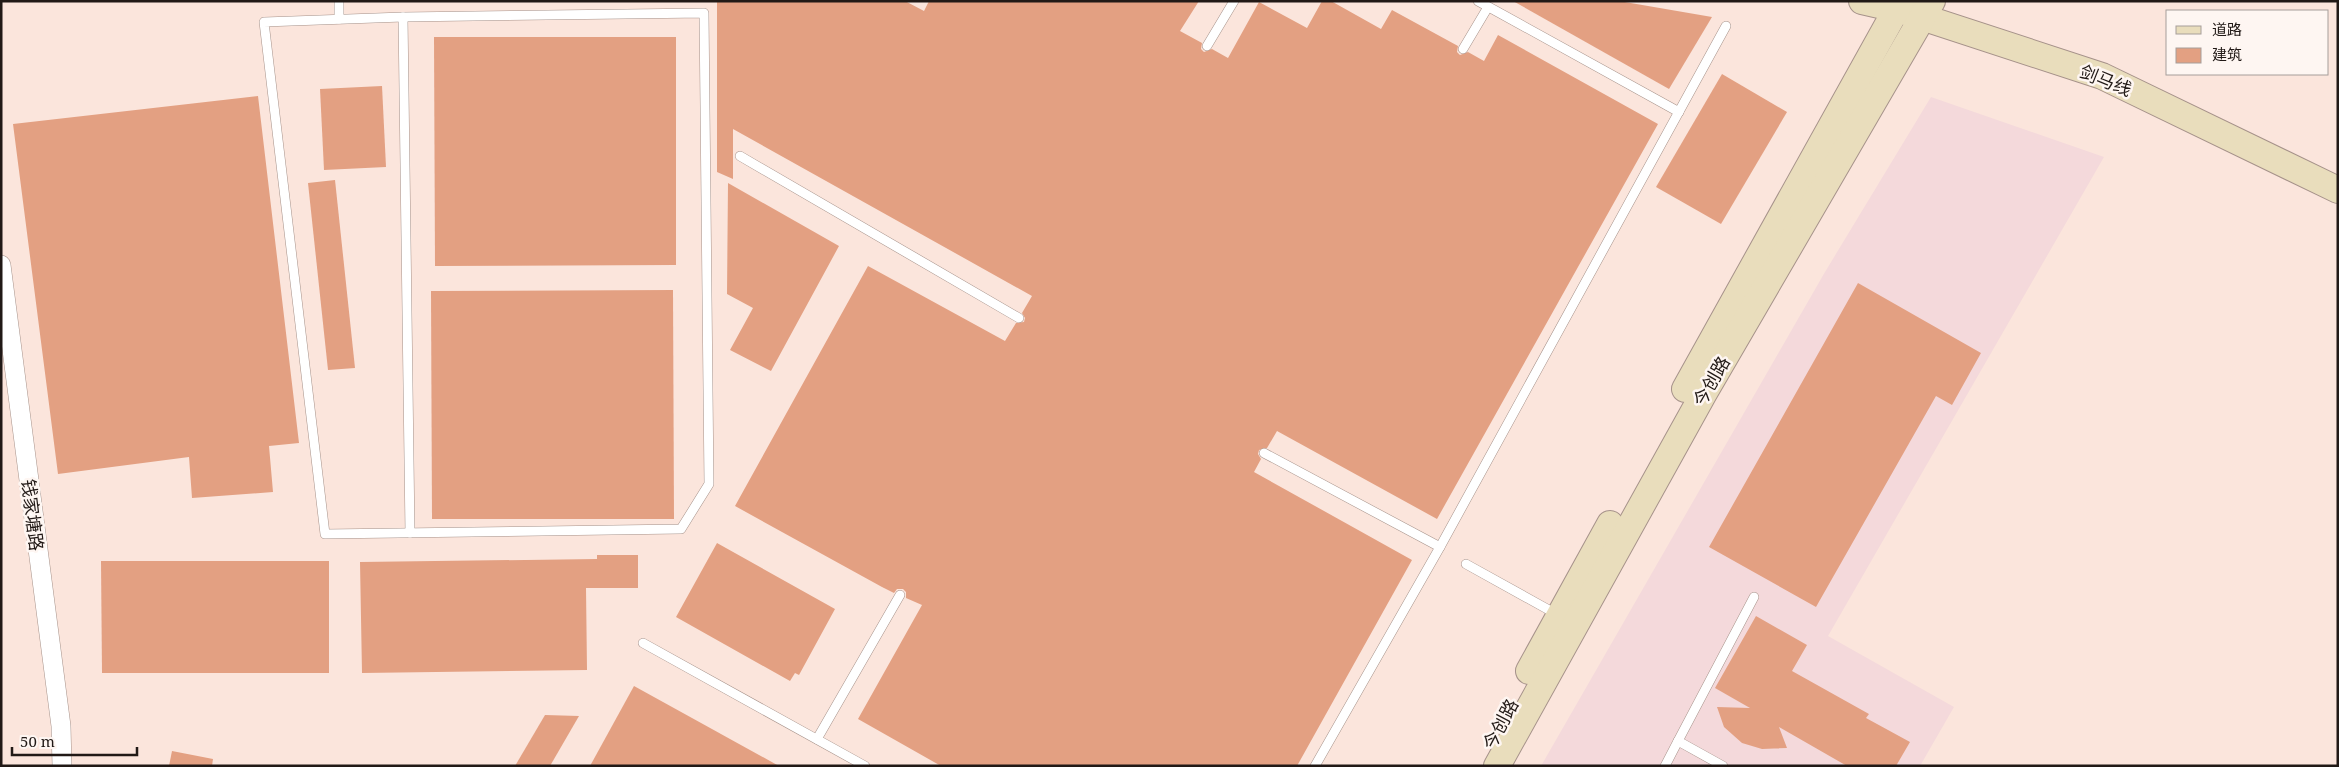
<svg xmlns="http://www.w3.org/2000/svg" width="2339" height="767" font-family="'Noto Serif','Noto Sans SC',serif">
	<rect width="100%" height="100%" fill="#fbe5dc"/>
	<polygon fill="#f4d9db" points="1931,97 2104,157 1828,636 1954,707 1920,766 1541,766 1825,272"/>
	<g fill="#e3a082">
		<polygon points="717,1 905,1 924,11 929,1 1199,1 1180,31 1202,43 1201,49 1204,52 1212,49 1228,58 1259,2 1307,28 1322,1 1331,1 1381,29 1392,10 1458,46 1457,52 1460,55 1468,52 1484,61 1498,35 1658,124 1437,519 1277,431 1267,448 1259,450 1258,454 1261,459 1254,472 1412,560 1297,766 941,766 858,719 922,605 906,598 906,592 903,589 897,589 894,593 882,587 735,506 868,266 1005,341 1016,323 1024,322 1025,318 1022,313 1032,296 733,129 733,179 717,172"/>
		<polygon points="1513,1 1619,1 1712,17 1669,89"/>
		<polygon points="434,37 676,37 676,265 435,266"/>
		<polygon points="1722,74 1787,112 1721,224 1656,187"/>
		<polygon points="382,86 386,167 324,170 320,89"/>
		<polygon points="258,96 299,443 269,446 273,492 192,498 189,457 58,474 13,124"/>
		<polygon points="335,180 355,368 328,370 308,183"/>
		<polygon points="728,183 839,246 771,371 730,350 753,308 727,294"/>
		<polygon points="1858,283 1981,353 1952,405 1936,396 1816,607 1709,547"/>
		<polygon points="673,290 674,519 432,519 431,291"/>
		<polygon points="717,543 835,609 799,675 795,673 790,681 676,617"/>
		<polygon points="597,555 638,555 638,588 586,588 587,670 362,673 360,562 597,559"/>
		<polygon points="101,561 329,561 329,673 102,673"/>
		<polygon points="1756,616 1807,645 1792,671 1869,714 1866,718 1910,742 1896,766 1847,766 1779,727 1787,748 1762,749 1742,743 1724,727 1717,707 1750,708 1715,688"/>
		<polygon points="634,686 779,766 590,766"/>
		<polygon points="545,715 579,716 550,766 515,766"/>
		<polygon points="172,751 213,759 212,766 169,766"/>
	</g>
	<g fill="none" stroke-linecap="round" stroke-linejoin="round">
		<g stroke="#a6928a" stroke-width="10">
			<g id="lane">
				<polyline points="339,1 339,19"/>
				<polyline points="1478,1 1679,112"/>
				<polygon points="704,13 709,484 681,529 325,534 264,22 403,17"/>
				<polyline points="403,17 410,533"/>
				<polyline points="1207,46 1234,1"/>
				<polyline points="1463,49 1488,7"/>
				<polyline points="740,156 1019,318"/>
				<polyline points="1264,453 1440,547"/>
				<polyline points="1466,564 1558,615"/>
				<polyline points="643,643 865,766"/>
				<polyline points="817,739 900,595"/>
				<polyline points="1678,741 1754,597"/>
				<polyline points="1315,766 1440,547 1726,26"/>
				<polyline points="1665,766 1678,741 1723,766"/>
			</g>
		</g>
		<g stroke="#a6928a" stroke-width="20">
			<polyline id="street" points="1,265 61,726 62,766"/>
		</g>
		<g stroke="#a6928a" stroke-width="28">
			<g id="secondary">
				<polyline points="1862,1 1897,9 2102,76 2338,190"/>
				<polyline points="1685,389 1901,1"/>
				<polyline points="1529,671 1610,524"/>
				<polyline points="1497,766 1704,393 1932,1"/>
			</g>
		</g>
		<use href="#lane" stroke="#fff" stroke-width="9"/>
		<use href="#street" stroke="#fff" stroke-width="19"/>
		<use href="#secondary" stroke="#e9ddbc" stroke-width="26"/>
	</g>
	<g text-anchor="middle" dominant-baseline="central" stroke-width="5" stroke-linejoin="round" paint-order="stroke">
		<g font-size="18" fill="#211916" stroke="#fef6f2">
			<text transform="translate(2106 80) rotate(22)">剑马线</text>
			<text transform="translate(1711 381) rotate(-60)">今创路</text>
			<text transform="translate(33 515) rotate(83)">钱家塘路</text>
			<text transform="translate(1500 724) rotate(-62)">今创路</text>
		</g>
	</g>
	<rect width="2339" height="767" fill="none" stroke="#211916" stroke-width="5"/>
	<rect x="2166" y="10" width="162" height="65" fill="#fef6f2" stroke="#a69e9a"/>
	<rect x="2176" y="26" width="25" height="8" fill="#e9ddbc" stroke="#a69e9a"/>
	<text x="2212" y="35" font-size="15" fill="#211916">道路</text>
	<rect x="2176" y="48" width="25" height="15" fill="#e3a082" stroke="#a69e9a"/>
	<text x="2212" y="60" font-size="15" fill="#211916">建筑</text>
	<path d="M12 747v8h125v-8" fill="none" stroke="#211916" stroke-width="2.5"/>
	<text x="20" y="747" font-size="15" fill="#211916" stroke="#fef6f2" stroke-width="4" paint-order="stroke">50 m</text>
</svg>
